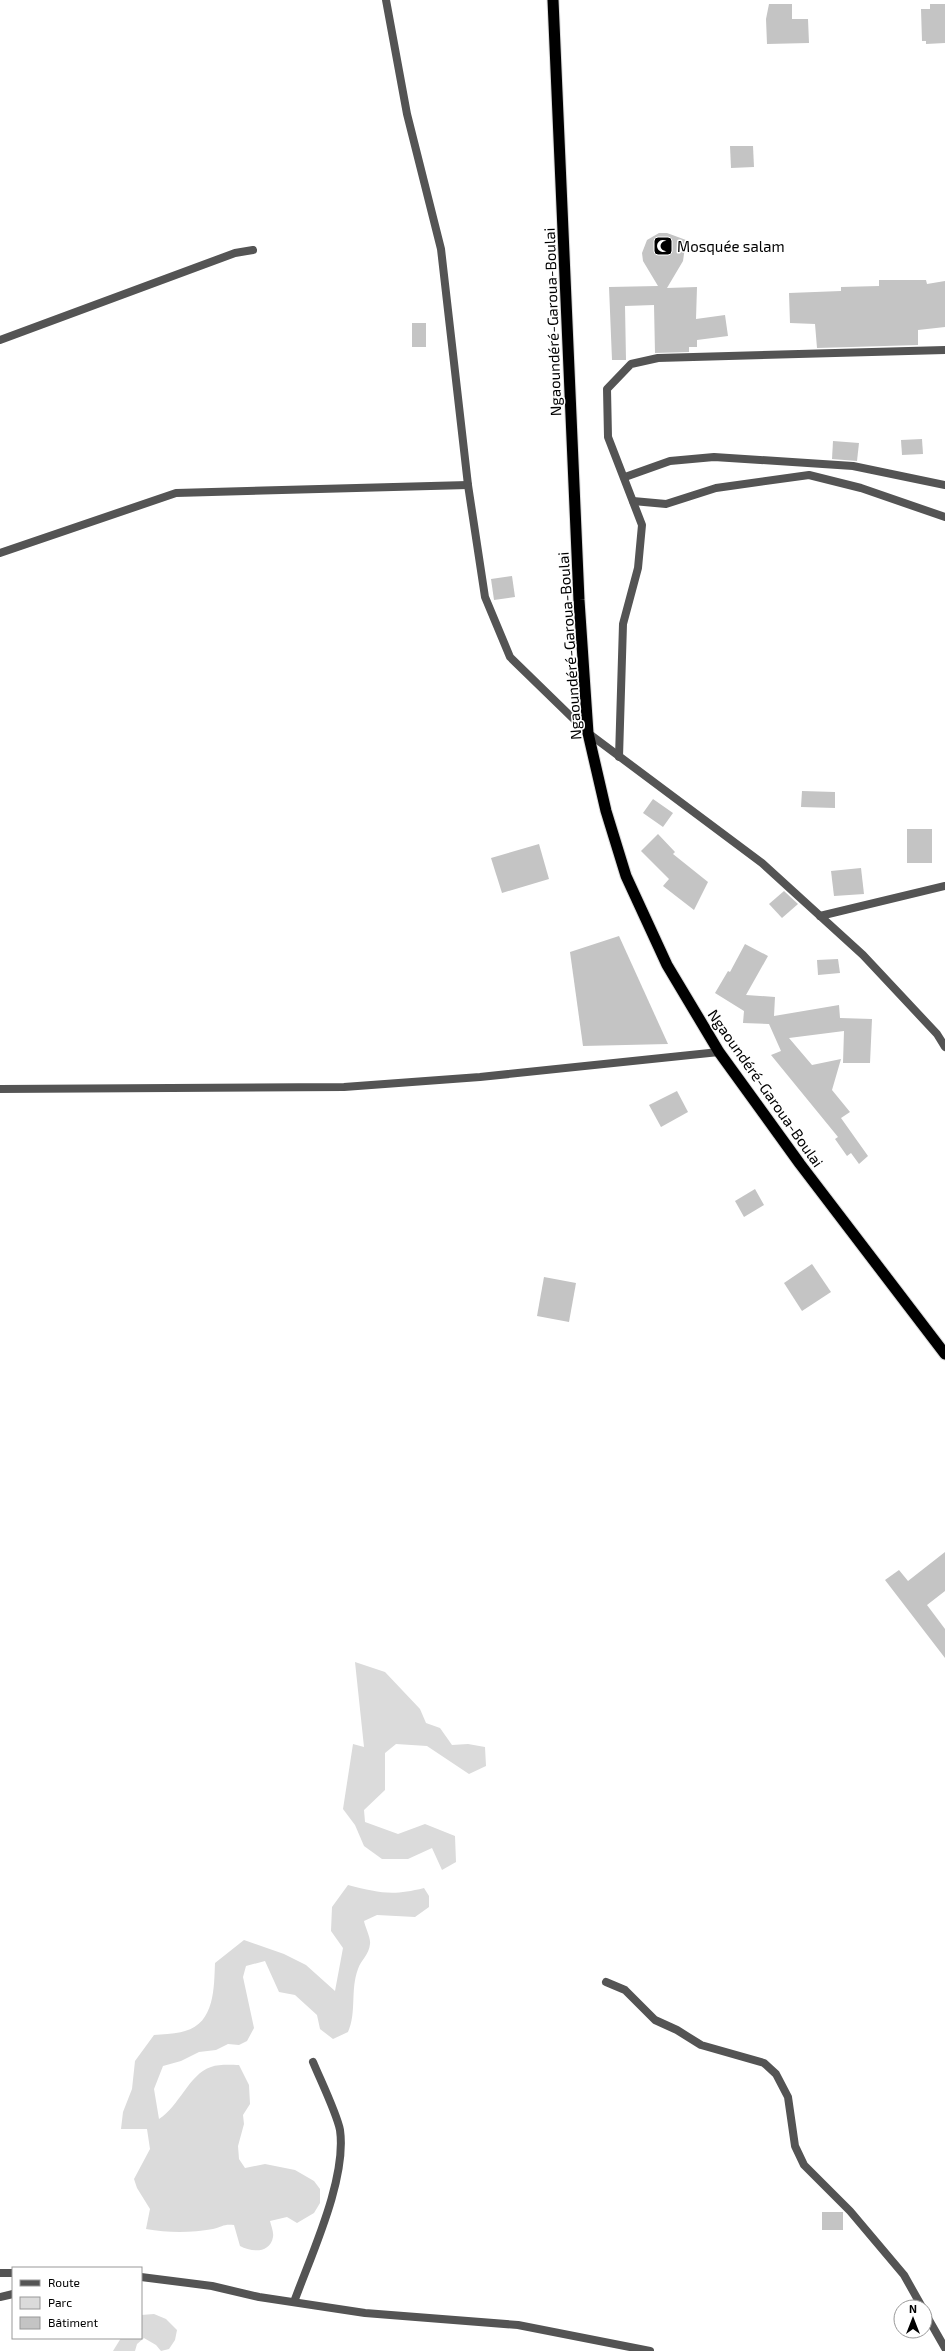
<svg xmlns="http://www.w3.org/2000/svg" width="945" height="2351" font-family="'Exo 2',sans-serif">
	<rect width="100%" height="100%" fill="#fff"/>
	<g fill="#dbdbdb">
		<polygon points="355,1662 385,1672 420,1709 426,1723 440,1728 452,1745 468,1744 485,1747 486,1766 469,1774 427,1746 396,1744 385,1753 385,1790 364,1810 365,1822 398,1834 425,1824 455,1836 456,1862 442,1870 432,1848 408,1859 382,1859 364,1846 355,1825 343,1809 353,1744 364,1747"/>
		<path d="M348,1885C379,1893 393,1896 424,1888L429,1896V1907L415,1917L377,1915L364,1921C365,1927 371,1938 370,1944C369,1955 361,1960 358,1969C350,1990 357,2012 348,2032L333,2039L320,2029L317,2015L295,1995L279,1992L265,1961L246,1966L243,1977L254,2028L247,2041L239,2045L228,2044L216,2050L199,2052L181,2061L163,2066L154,2089L159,2119C179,2107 189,2074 211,2067C219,2064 231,2065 239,2065L249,2085L250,2104L243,2115L244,2124L238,2146L239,2159L245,2168L265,2164L295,2170L314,2181L320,2189V2203L314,2213L297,2223L287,2217L270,2221C271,2226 274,2232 273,2237C270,2254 251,2252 240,2246L234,2225C222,2224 223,2227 213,2229C191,2233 168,2233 146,2229L150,2209L137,2188L134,2179L150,2149L147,2129H121L123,2112L132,2089L135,2061L154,2035C164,2034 175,2034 185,2031C215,2023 214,1987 215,1963L244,1940L284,1954L306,1965L335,1991L343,1948L331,1931L332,1907Z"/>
		<polygon points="154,2314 166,2319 177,2330 175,2340 169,2349 161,2351 156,2345 144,2338 137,2344 135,2351 113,2351 121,2338 141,2338 141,2315"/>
	</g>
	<g fill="#c4c4c4">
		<polygon points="769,4 792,4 792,19 808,19 809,43 767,44 766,19"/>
		<polygon points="930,4 945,4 945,43 926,44 926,41 922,41 921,9 930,9"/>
		<polygon points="730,146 753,146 754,167 731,168"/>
		<polygon points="659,233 667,233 686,240 683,261 667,288 697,287 696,319 725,315 728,336 697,340 697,347 689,347 689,352 655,353 654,305 625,306 626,360 612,360 609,287 658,286 643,261 642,253 647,240"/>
		<polygon points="879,280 926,280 927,284 945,281 945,327 918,330 918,345 817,348 815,324 790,323 789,293 841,291 841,287 879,286"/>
		<rect x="412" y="323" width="14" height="24"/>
		<polygon points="922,439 923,454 902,455 901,440"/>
		<polygon points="833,441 859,443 857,461 832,459"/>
		<polygon points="512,576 515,597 494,600 491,579"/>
		<polygon points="802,791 835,792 835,808 801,807"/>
		<polygon points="653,799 673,813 663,827 643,813"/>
		<rect x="907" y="829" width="25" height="34"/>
		<polygon points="658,834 675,852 673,854 708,882 694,910 663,886 669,879 641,851"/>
		<polygon points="539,844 549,879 502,893 491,858"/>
		<polygon points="861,868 864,894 834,896 831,871"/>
		<polygon points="784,891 798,904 782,918 769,904"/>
		<polygon points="619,936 668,1044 583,1046 570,952"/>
		<polygon points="745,944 768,956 746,995 775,997 774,1016 839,1005 840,1018 872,1019 870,1063 843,1063 844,1031 789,1038 812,1065 841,1059 832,1090 850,1112 841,1118 868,1156 859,1164 851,1153 847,1156 835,1139 838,1137 771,1055 781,1051 769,1024 743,1023 744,1011 715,993 728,971 730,972"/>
		<polygon points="838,959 840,973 818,975 817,960"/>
		<polygon points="677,1091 688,1112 661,1127 649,1105"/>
		<polygon points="755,1189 764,1205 744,1217 735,1201"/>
		<polygon points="812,1264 831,1292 802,1311 784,1283"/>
		<polygon points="544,1277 576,1283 569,1322 537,1316"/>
		<polygon points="945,1552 945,1591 927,1605 945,1629 945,1658 885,1580 899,1570 908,1581"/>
		<rect x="822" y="2212" width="21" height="18"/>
	</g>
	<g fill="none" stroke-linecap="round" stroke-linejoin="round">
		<g stroke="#dbdbdb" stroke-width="13">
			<polyline id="trunk" points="553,0 579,600 588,733 606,811 626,876 667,965 719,1052 800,1164 945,1354"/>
		</g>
		<g stroke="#545454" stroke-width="8">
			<polyline points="0,340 235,253 253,250"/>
			<polyline points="625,477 670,461 714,457 853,466 945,485"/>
			<polyline points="633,501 666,504 716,488 809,475 861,488 945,517"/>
			<polyline points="0,553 176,493 468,485"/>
			<polyline points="619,757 623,624 638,568 642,525 608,437 607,389 631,364 658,358 945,350"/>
			<polyline points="820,916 945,886"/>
			<polyline points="606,1982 625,1990 655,2020 677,2030 701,2045 764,2063 776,2074 788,2097 795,2146 804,2165 850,2211 904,2275 922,2307"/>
			<polyline points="0,2297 13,2294"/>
			<path d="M294,2302C311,2255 347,2179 340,2130C337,2114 320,2079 313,2062"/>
			<polyline points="925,2313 945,2348"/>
		</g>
		<g stroke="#545454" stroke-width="8">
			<polyline points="386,0 407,114 441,249 468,485 485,597 510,657 588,733 762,863 863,955 937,1034 945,1047"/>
			<polyline points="0,1089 344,1087 480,1077 719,1052"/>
			<polyline points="0,2273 13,2273"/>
			<polyline points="141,2277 212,2286 259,2297 365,2313 518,2325 650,2351"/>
		</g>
		<use href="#trunk" stroke="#000" stroke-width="11"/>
	</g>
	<defs>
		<g id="mosque-square" transform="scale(1)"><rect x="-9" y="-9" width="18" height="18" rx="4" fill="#000" stroke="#fff"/><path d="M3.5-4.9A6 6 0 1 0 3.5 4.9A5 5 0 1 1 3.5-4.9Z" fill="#fff"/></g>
	</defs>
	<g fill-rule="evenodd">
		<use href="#mosque-square" x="663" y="246"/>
	</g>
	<g text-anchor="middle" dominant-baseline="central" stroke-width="3" stroke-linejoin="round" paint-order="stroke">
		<g font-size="15" fill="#000" stroke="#fff" text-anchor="start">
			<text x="677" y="246">Mosquée salam</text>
		</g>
		<g font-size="15" fill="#000" stroke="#fff">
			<text transform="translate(552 322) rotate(-92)">Ngaoundéré-Garoua-Boulai</text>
			<text transform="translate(569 646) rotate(-94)">Ngaoundéré-Garoua-Boulai</text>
			<text transform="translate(766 1088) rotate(55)">Ngaoundéré-Garoua-Boulai</text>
		</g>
	</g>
	<rect x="12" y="2267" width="130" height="72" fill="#ffffff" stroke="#999999"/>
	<rect x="20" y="2280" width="20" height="6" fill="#545454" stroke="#999999"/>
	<text x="48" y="2287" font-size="12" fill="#000000">Route</text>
	<rect x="20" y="2297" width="20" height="12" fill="#dbdbdb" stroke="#999999"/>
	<text x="48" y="2307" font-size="12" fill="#000000">Parc</text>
	<rect x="20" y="2317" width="20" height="12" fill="#c4c4c4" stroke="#999999"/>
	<text x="48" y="2327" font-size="12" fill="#000000">Bâtiment</text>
	<g transform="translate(913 2319)"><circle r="19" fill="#ffffff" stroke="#999999"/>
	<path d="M0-3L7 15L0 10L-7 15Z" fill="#000000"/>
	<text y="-6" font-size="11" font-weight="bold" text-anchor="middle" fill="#000000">N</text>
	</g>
</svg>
